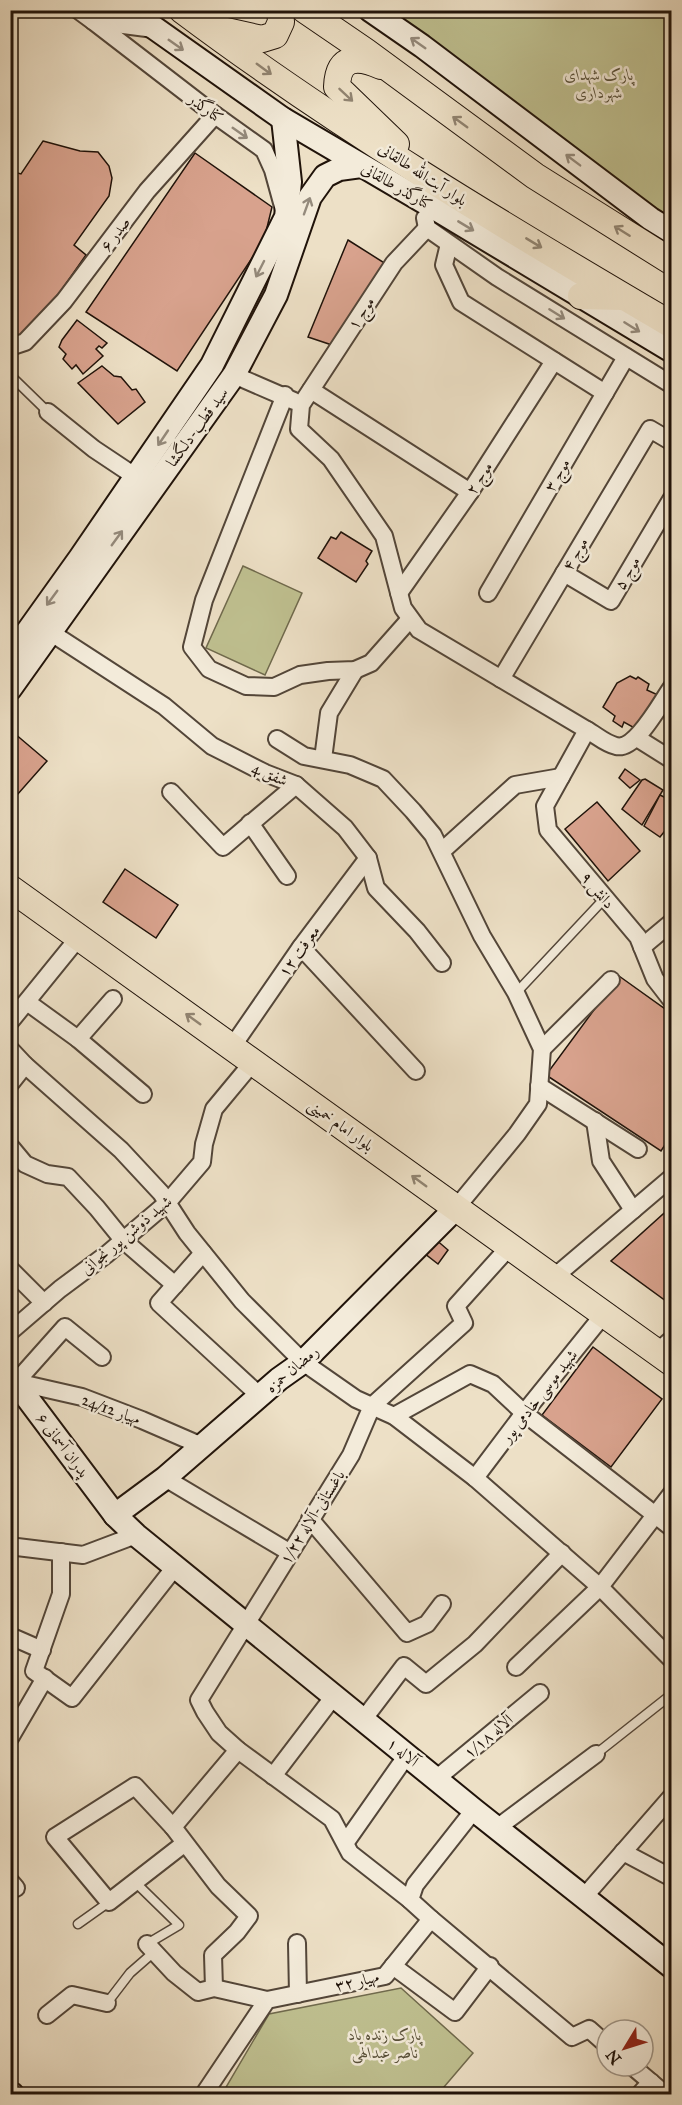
<svg xmlns="http://www.w3.org/2000/svg" width="682" height="2105" font-family="'IM FELL Great Primer',Amiri,serif">
	<rect width="100%" height="100%" fill="#ede0c6"/>
	<filter id="stains"><feTurbulence type="fractalNoise" baseFrequency=".00333" numOctaves="4"/><feColorMatrix values="0 0 0 0 .2 0 0 0 0 .09 0 0 0 0 .02 0 0 0 .5 -.17"/></filter>
	<radialGradient id="worn" r=".72"><stop offset=".6" stop-color="#630" stop-opacity="0"/><stop offset="1" stop-color="#630" stop-opacity=".3"/></radialGradient>
	<g fill="#bfc090" stroke="#706a4d" stroke-width="1.5">
		<polygon points="389,11 662,11 672,19 671,222"/>
		<polygon points="243,566 302,593 265,675 206,648"/>
		<polygon points="401,1988 473,2053 438,2094 222,2094 269,2014"/>
	</g>
	<g fill="#d8a28d" stroke="#20130a" stroke-width="1.5">
		<polygon points="43,141 80,151 98,152 109,166 112,178 109,196 74,245 86,255 49,308 27,333 10,339 10,171 21,174"/>
		<polygon points="195,153 272,207 264,240 177,371 86,312"/>
		<polygon points="348,240 386,264 332,345 308,337"/>
		<polygon points="77,320 107,343 102,348 99,346 96,349 103,356 83,374 76,365 72,369 63,359 66,354 59,347 62,340"/>
		<polygon points="102,366 114,376 121,377 132,390 136,389 145,402 118,424 78,383"/>
		<polygon points="341,532 372,551 366,561 368,564 356,582 318,558 331,537 336,539"/>
		<polygon points="630,676 636,679 638,677 649,684 647,690 658,695 638,730 624,722 622,727 613,721 615,716 603,707 617,683"/>
		<polygon points="14,733 47,761 17,795 10,789 10,739"/>
		<polygon points="625,769 640,780 630,788 619,778"/>
		<polygon points="645,779 663,790 642,825 622,809 642,780"/>
		<polygon points="660,795 672,801 672,822 660,837 644,826"/>
		<polygon points="597,802 640,851 608,881 565,829"/>
		<polygon points="125,869 178,905 156,938 103,902"/>
		<polygon points="619,976 665,1009 665,1020 672,1024 672,1134 661,1151 546,1075"/>
		<polygon points="672,1206 672,1296 666,1301 611,1261"/>
		<polygon points="434,1238 448,1250 438,1264 424,1253"/>
		<polygon points="593,1347 662,1399 611,1467 542,1415"/>
	</g>
	<g fill="none" stroke-linecap="round" stroke-linejoin="round">
		<g stroke="#534639" stroke-width="11">
			<g id="lane">
				<polyline points="10,375 48,412"/>
				<polyline points="516,993 605,898"/>
				<polyline points="596,1754 672,1694"/>
				<polyline points="135,1882 179,1925 147,1944"/>
				<polyline points="78,1924 109,1902"/>
				<polyline points="107,2003 130,1973 154,1952"/>
			</g>
		</g>
		<g stroke="#534639" stroke-width="20">
			<g id="street">
				<polyline points="78,10 93,21 154,29"/>
				<polyline points="93,21 215,115 264,150 273,170 284,210"/>
				<polyline points="425,218 427,228 497,277 672,385"/>
				<polyline points="427,228 394,263 301,405 299,429 331,459 384,536 403,608 419,630 587,730 545,806 548,830 638,937 655,979 672,1001"/>
				<polyline points="449,244 444,265 461,302 605,393"/>
				<polyline points="10,347 25,342 64,301 147,191 215,115"/>
				<polyline points="234,375 294,401"/>
				<polyline points="311,390 470,492"/>
				<polyline points="285,395 204,600 192,647 209,669 246,686 274,687 300,675 328,671 355,670 371,663 410,619"/>
				<polyline points="48,412 94,449 136,477"/>
				<polyline points="564,573 611,601 672,498"/>
				<polyline points="399,593 470,492 554,361"/>
				<polyline points="488,593 626,357"/>
				<polyline points="50,632 164,706 212,746 265,773 296,785 345,828 368,858 376,888 417,931 442,963"/>
				<polyline points="501,679 650,429 672,442"/>
				<path d="M587,730C596,735 606,744 616,746C636,751 661,702 672,687"/>
				<polyline points="637,738 672,760"/>
				<polyline points="277,739 304,756 350,765 383,779 413,811 433,835 482,936 516,993 542,1049 538,1104 517,1134 456,1208"/>
				<polyline points="323,759 329,713 355,670"/>
				<polyline points="171,792 223,847 296,785"/>
				<polyline points="250,823 287,876"/>
				<polyline points="442,851 515,785 561,777"/>
				<polyline points="301,947 416,1071"/>
				<polyline points="642,947 672,922"/>
				<polyline points="27,1002 78,1039 143,1094"/>
				<polyline points="10,1022 79,937"/>
				<polyline points="78,1039 113,999"/>
				<polyline points="232,1047 301,947 368,858"/>
				<polyline points="10,1049 25,1065 121,1150 161,1193 187,1233 242,1301 303,1362 356,1399 394,1416 475,1478 600,1587 672,1660"/>
				<polyline points="542,1049 611,980"/>
				<polyline points="10,1084 25,1065"/>
				<polyline points="539,1086 638,1149"/>
				<polyline points="595,1121 601,1161 633,1210"/>
				<polyline points="10,1146 25,1164 47,1174 68,1177 97,1208 123,1240 175,1285"/>
				<polyline points="203,1253 159,1303 260,1396"/>
				<polyline points="10,1269 44,1303"/>
				<polyline points="553,1278 672,1177"/>
				<polyline points="10,1332 60,1289 107,1254 167,1203 202,1162 204,1144 214,1109 253,1062"/>
				<polyline points="657,1352 672,1339"/>
				<polyline points="102,1357 65,1327 16,1382 82,1397 142,1420 202,1446"/>
				<polyline points="394,1416 470,1374 493,1384 524,1413 672,1528"/>
				<polyline points="165,1478 289,1552"/>
				<polyline points="475,1478 524,1413 604,1314"/>
				<polyline points="310,1519 407,1633 427,1624 442,1604"/>
				<polyline points="10,1549 17,1547 83,1555 136,1535"/>
				<polyline points="61,1552 61,1594 34,1671 72,1698 175,1567"/>
				<polyline points="10,1636 42,1650"/>
				<polyline points="516,1667 600,1587 672,1493"/>
				<polyline points="363,1720 404,1666 426,1684 475,1644 562,1553"/>
				<polyline points="10,1738 45,1678"/>
				<polyline points="273,1776 334,1696"/>
				<polyline points="436,1779 540,1693"/>
				<polyline points="173,1827 238,1750"/>
				<polyline points="497,1828 596,1754"/>
				<polyline points="346,1842 407,1755"/>
				<polyline points="185,1843 109,1902 55,1837 135,1786 173,1827 218,1886 249,1916 237,1932 213,1955 214,1988"/>
				<polyline points="623,1852 672,1878"/>
				<polyline points="10,1881 16,1888"/>
				<polyline points="584,1897 672,1796"/>
				<polyline points="410,1900 350,1853 332,1819 238,1750 219,1733 205,1712 199,1700 351,1455 372,1406 464,1323 456,1306 510,1246"/>
				<polyline points="431,1919 572,2037 589,2029 607,2045"/>
				<polyline points="297,1943 298,1994"/>
				<polyline points="147,1944 174,1973 198,1992 214,1988 267,2000"/>
				<polyline points="393,1966 455,2012 490,1966"/>
				<polyline points="47,2015 72,1995 107,2003"/>
				<polyline points="632,2066 665,2094"/>
				<polyline points="204,2094 267,2000 385,1976 431,1919 410,1900 415,1885 474,1810"/>
				<polyline points="640,2094 651,2082"/>
			</g>
		</g>
		<g stroke="#20130a" stroke-width="26">
			<g id="secondary">
				<polyline points="129,10 283,119 436,209 672,351"/>
				<polyline points="370,10 422,46 651,219 672,232"/>
				<polyline points="10,656 80,558 212,365 286,217 290,182 283,119"/>
				<polyline points="10,689 234,375 276,295 310,197 325,176 339,169 361,166"/>
				<polyline points="10,1375 115,1515 136,1535 474,1810 672,1967"/>
				<polyline points="115,1515 165,1478 279,1379 303,1362 456,1208"/>
				<polyline points="10,2094 12,2094"/>
			</g>
		</g>
		<g stroke="#20130a" stroke-width="28">
			<g id="primary">
				<path d="M182,10C338,127 505,227 672,325"/>
				<polyline points="305,10 365,51 535,176 672,262"/>
				<polyline points="217,29 262,39 275,35 281,22 280,10"/>
				<path d="M381,66C358,56 338,55 337,87L396,144"/>
				<polyline points="581,296 622,297"/>
				<polyline points="10,888 672,1363"/>
			</g>
		</g>
		<use href="#lane" stroke="#f3ebda" stroke-width="8"/>
		<use href="#street" stroke="#f3ebda" stroke-width="16"/>
		<use href="#secondary" stroke="#f3ebda" stroke-width="22"/>
		<use href="#primary" stroke="#ede0c6" stroke-width="26"/>
	</g>
	<defs><path id="oneway-shaft" d="M-6 0H5M1.5-3L5.5 0L1.5 3" fill="none" stroke-width="1.6" stroke-linecap="round" stroke-linejoin="round" transform="scale(1.5)"/></defs>
	<g stroke="#948a7c">
		<use href="#oneway-shaft" transform="translate(418 43) rotate(-145)"/>
		<use href="#oneway-shaft" transform="translate(176 45) rotate(35)"/>
		<use href="#oneway-shaft" transform="translate(240 133) rotate(35)"/>
		<use href="#oneway-shaft" transform="translate(573 160) rotate(-143)"/>
		<use href="#oneway-shaft" transform="translate(307 206) rotate(-70)"/>
		<use href="#oneway-shaft" transform="translate(466 226) rotate(31)"/>
		<use href="#oneway-shaft" transform="translate(260 269) rotate(117)"/>
		<use href="#oneway-shaft" transform="translate(557 314) rotate(32)"/>
		<use href="#oneway-shaft" transform="translate(632 327) rotate(32)"/>
		<use href="#oneway-shaft" transform="translate(163 438) rotate(124)"/>
		<use href="#oneway-shaft" transform="translate(117 538) rotate(-54)"/>
		<use href="#oneway-shaft" transform="translate(52 598) rotate(126)"/>
	</g>
	<g stroke="#918471">
		<use href="#oneway-shaft" transform="translate(264 69) rotate(36)"/>
		<use href="#oneway-shaft" transform="translate(346 95) rotate(43)"/>
		<use href="#oneway-shaft" transform="translate(460 122) rotate(-144)"/>
		<use href="#oneway-shaft" transform="translate(622 231) rotate(-148)"/>
		<use href="#oneway-shaft" transform="translate(534 243) rotate(31)"/>
		<use href="#oneway-shaft" transform="translate(193 1019) rotate(-144)"/>
		<use href="#oneway-shaft" transform="translate(419 1181) rotate(-144)"/>
	</g>
	<g text-anchor="middle" dominant-baseline="central" stroke-width="5" stroke-linejoin="round" paint-order="stroke">
		<g font-size="16" font-style="italic" fill="#585039" stroke="#f3ebda">
			<text x="599" y="74">پارک شهدای<tspan x="599" dy="18">شهرداری</tspan></text>
			<text x="385" y="2034">پارک زنده یاد<tspan x="385" dy="18">ناصر عبدالهی</tspan></text>
		</g>
		<g font-size="16" fill="#20130a" stroke="#f3ebda">
			<text transform="translate(206 108) rotate(37)">کنارگذر</text>
			<text transform="translate(423 174) rotate(33)">بلوار آیت‌الله طالقانی</text>
			<text transform="translate(397 186) rotate(30)">کنارگذر طالقانی</text>
			<text transform="translate(115 234) rotate(-53)">صدر ۶</text>
			<text transform="translate(361 313) rotate(-57)">موج ۱</text>
			<text transform="translate(197 427) rotate(-54)">سید قطب-دلگشا</text>
			<text transform="translate(557 475) rotate(-60)">موج ۳</text>
			<text transform="translate(479 478) rotate(-57)">موج ۲</text>
			<text transform="translate(575 554) rotate(-59)">موج ۴</text>
			<text transform="translate(627 573) rotate(-59)">موج ۵</text>
			<text transform="translate(270 774) rotate(23)">شفق 4</text>
			<text transform="translate(598 890) rotate(50)">دانش ۹</text>
			<text transform="translate(299 951) rotate(-54)">معرفت ۱۲</text>
			<text transform="translate(341 1125) rotate(36)">بلوار امام خمینی</text>
			<text transform="translate(126 1235) rotate(-40)">شهید ذوشن پور نجوانی</text>
			<text transform="translate(292 1369) rotate(-40)">رمضان حمزه</text>
			<text transform="translate(539 1396) rotate(-52)">شهید موسی خادمی پور</text>
			<text transform="translate(111 1409) rotate(20)">مهیار 24/12</text>
			<text transform="translate(63 1445) rotate(53)">پدران آسمانی ۶</text>
			<text transform="translate(312 1517) rotate(-58)">باغستانی-آلاله ۱/۲۲</text>
			<text transform="translate(488 1736) rotate(-40)">آلاله ۱/۱۸</text>
			<text transform="translate(403 1752) rotate(39)">آلاله ۱</text>
			<text transform="translate(357 1981) rotate(-13)">مهیار ۳۲</text>
		</g>
	</g>
	<rect width="682" height="2105" fill="none" stroke="#ede0c6" stroke-width="36"/>
	<rect x="12" y="12" width="658" height="2081" fill="none" stroke="#20130a" stroke-width="3"/>
	<rect x="18" y="18" width="646" height="2069" fill="none" stroke="#20130a" stroke-width="1.5"/>
	<g transform="translate(625 2048) rotate(232)"><circle r="28" fill="#f3ebda" stroke="#9f9587" stroke-width="1.5"/>
	<path d="M0-4.5L10 22L0 15L-10 22Z" fill="#8f2418"/>
	<text y="-9" font-size="16" font-weight="bold" text-anchor="middle" fill="#20130a">N</text>
	</g>
	<rect width="100%" height="100%" filter="url(#stains)"/>
	<rect width="100%" height="100%" fill="url(#worn)"/>
</svg>
